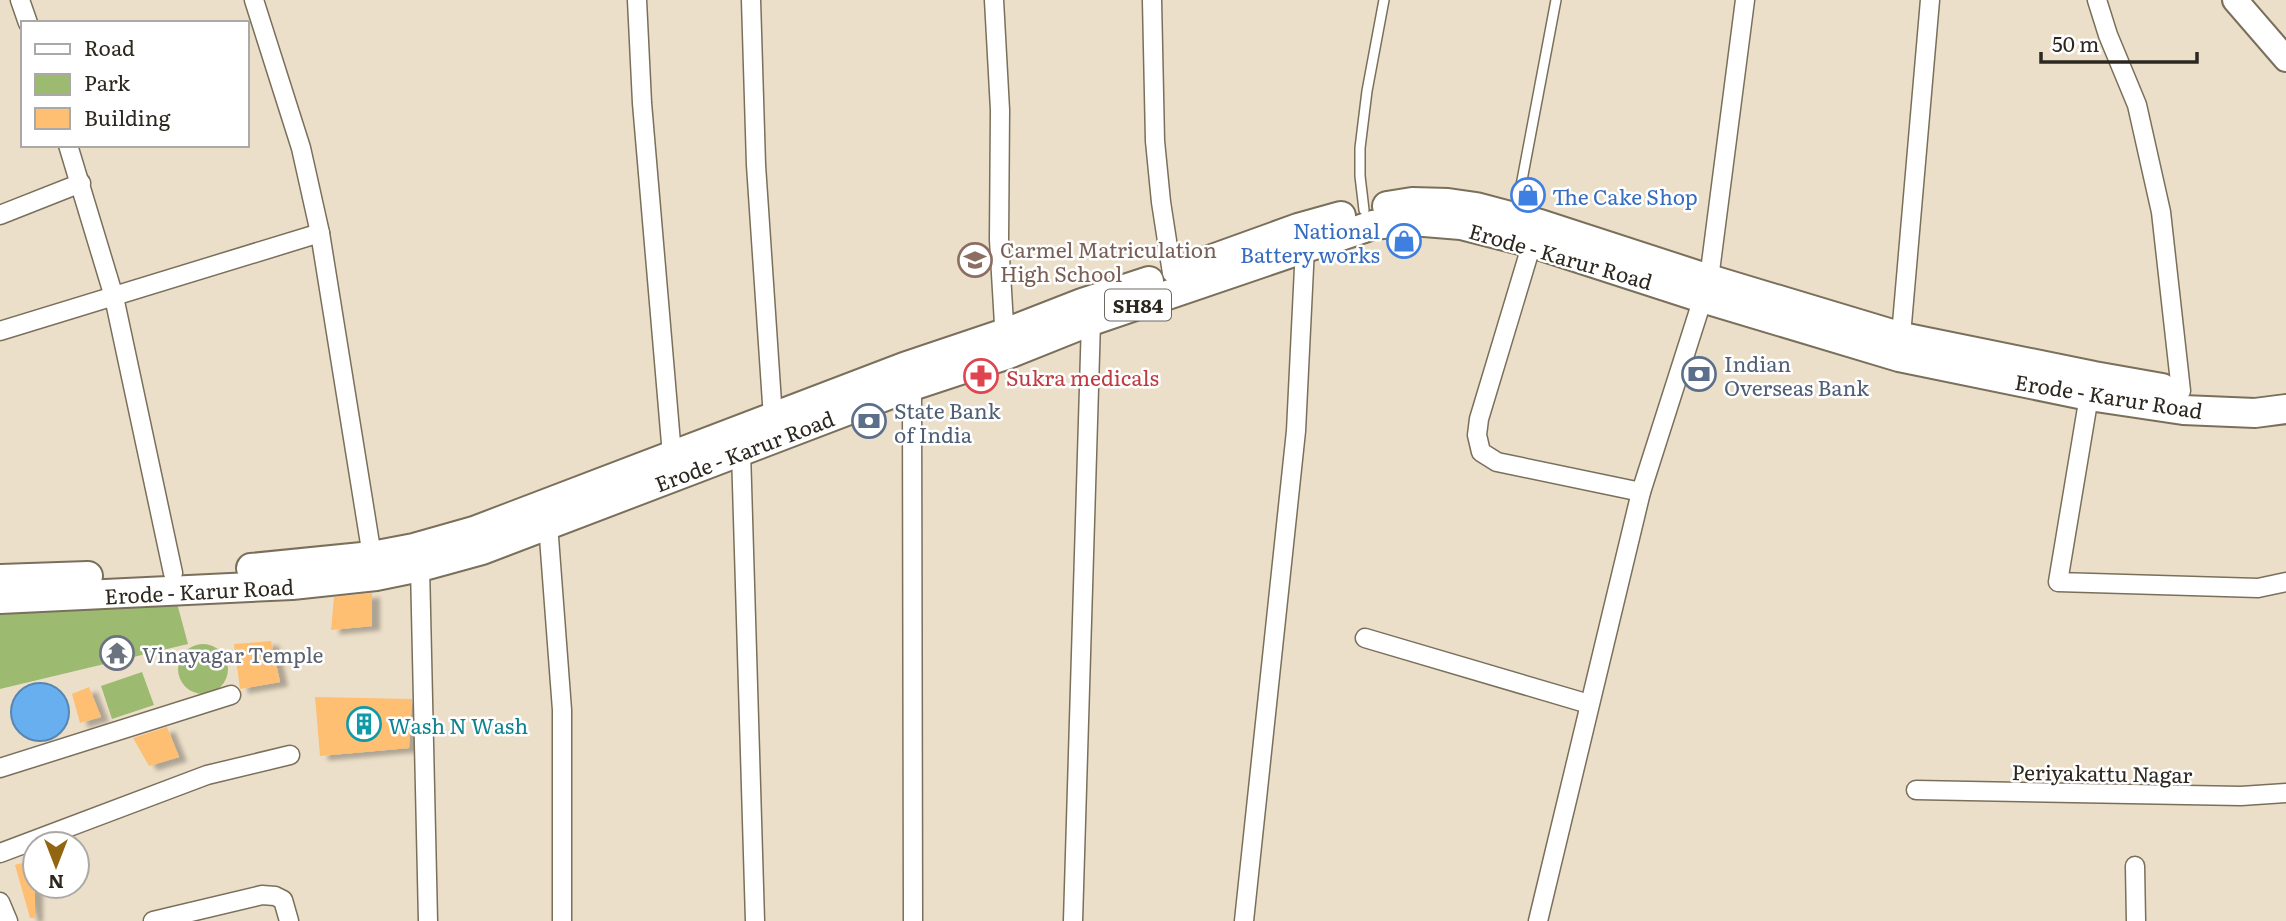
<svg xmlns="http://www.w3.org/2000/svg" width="2286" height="921" font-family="Literata,serif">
	<defs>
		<filter id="shadow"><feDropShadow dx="8" dy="4.5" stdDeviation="2" flood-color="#0004"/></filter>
	</defs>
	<rect width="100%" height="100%" fill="#ecdfc9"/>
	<g fill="#9dbb70">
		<polygon points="171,581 188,644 0,689 0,594"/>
		<circle cx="203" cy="669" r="25"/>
		<polygon points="142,672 154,705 112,719 101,686"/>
	</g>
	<circle fill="#67afef" stroke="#5686b1" stroke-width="2" cx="40" cy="712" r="29"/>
	<g fill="#febf73" filter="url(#shadow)">
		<polygon points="372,593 372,626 331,630 334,597"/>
		<polygon points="271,641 280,682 240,689 234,644"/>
		<polygon points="89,687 101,717 80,723 72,694"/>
		<polygon points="315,697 412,699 409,748 320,756"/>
		<polygon points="167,727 179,757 149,766 133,738"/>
		<polygon points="35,859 35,918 30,918 15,865"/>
	</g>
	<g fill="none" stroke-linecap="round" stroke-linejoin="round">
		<g stroke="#7a6f5b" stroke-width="12">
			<g id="lane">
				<polyline points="1364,210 1360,176 1360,148 1367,91 1384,0"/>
				<polyline points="1516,212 1556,0"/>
			</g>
		</g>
		<g stroke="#7a6f5b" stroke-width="21">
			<g id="street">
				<polyline points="20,0 28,23"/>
				<polyline points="254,0 301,148 320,233 372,556"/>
				<polyline points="637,0 642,103 672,455"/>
				<polyline points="751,0 756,165 773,418"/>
				<polyline points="994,0 1000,110 999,240 1005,341"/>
				<polyline points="1152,0 1155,141 1161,202 1172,273"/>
				<polyline points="2097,0 2108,35 2137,105 2161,212 2181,391"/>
				<polyline points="68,145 114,297 173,573"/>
				<polyline points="0,215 81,183"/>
				<polyline points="1532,243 1479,419 1477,435 1481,452 1497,462 1641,492"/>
				<polyline points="0,331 320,233"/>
				<polyline points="1900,347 1930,0"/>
				<polyline points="912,386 913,921"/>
				<polyline points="2089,396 2058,582 2258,588 2286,582"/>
				<polyline points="741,451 755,921"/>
				<polyline points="548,524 562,710 562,921"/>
				<polyline points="420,567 428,921"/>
				<polyline points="1365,638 1589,704"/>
				<polyline points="0,768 231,695"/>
				<polyline points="1916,790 2241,796 2286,793"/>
				<polyline points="0,853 207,775 290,755"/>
				<polyline points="2135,866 2136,921"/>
				<polyline points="0,902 8,921"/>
				<polyline points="153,921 262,895 275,896 283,900 289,921"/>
				<polyline points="1073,921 1091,321"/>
				<polyline points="1244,921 1296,431 1305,247"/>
				<polyline points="1538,921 1641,492 1709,279 1745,0"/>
			</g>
		</g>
		<g stroke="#7a6f5b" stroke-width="28">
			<polyline id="secondary" points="2235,0 2286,59"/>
		</g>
		<g stroke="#7a6f5b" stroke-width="32">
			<g id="primary">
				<polyline points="1387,206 1412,202 1448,203 1476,207 1540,224 1709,279 1902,337 2094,376 2162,388"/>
				<polyline points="1190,267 1298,228 1341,216"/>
				<polyline points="251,568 372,556 414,548 474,531 904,367 1005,333 1082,303 1149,281"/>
				<polyline points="0,579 88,576"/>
				<polyline points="0,599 292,585 376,576 420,567 482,550 912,386 1006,355 1091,321 1373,225 1412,221 1461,225 1532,243 1702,298 1899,357 2089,396 2183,410 2255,413 2286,409"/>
			</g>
		</g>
		<use href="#lane" stroke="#fff" stroke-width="9"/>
		<use href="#street" stroke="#fff" stroke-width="18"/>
		<use href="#secondary" stroke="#fff" stroke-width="24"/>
		<use href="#primary" stroke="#fff" stroke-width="28"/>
	</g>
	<defs>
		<g id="shop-ring" transform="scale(1.75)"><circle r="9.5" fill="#fff" stroke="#3f7fe0" stroke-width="1.5"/><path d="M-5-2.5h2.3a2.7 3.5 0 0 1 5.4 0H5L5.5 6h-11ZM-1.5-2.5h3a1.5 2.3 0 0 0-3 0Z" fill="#3f7fe0"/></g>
		<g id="school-ring" transform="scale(1.75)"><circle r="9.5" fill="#fff" stroke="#8d6e63" stroke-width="1.5"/><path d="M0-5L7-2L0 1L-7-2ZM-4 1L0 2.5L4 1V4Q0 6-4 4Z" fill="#8d6e63"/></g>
		<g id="bank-ring" transform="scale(1.75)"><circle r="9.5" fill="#fff" stroke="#5c6f8a" stroke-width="1.5"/><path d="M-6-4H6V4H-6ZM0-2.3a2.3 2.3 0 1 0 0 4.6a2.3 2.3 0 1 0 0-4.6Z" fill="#5c6f8a"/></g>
		<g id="pharmacy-ring" transform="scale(1.75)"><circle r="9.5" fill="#fff" stroke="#e0444e" stroke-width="1.5"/><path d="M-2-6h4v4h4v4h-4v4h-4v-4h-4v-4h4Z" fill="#e0444e"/></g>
		<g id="temple-ring" transform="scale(1.75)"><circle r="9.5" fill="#fff" stroke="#6b7280" stroke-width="1.5"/><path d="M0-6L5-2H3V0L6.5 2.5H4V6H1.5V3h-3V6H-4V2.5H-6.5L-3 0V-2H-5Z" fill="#6b7280"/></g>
		<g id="building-ring" transform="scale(1.75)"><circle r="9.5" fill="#fff" stroke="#0f9aa8" stroke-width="1.5"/><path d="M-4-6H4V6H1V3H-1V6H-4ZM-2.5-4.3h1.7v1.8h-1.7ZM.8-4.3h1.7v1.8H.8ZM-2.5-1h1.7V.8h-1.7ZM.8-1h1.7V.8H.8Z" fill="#0f9aa8"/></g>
	</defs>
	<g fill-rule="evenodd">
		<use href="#shop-ring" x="1528" y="195"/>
		<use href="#shop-ring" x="1404" y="241"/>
		<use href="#school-ring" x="975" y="260"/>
		<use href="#bank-ring" x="1699" y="374"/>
		<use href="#pharmacy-ring" x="981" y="376"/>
		<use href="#bank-ring" x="869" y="421"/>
		<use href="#temple-ring" x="117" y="653"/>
		<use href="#building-ring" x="364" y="724"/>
	</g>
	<g text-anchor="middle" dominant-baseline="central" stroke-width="5" stroke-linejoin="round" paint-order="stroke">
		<rect fill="#fff" stroke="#6c6862" stroke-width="2" x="1105" y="289.5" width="66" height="31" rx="5"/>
		<g font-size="19" font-weight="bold" fill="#2d281f">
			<text x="1138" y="305">SH84</text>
		</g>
		<g font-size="21" fill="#366cbe" stroke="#fff" text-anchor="start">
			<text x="1552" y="195">The Cake Shop</text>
			<text x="1380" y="229" text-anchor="end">National<tspan x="1380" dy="24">Battery works</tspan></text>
		</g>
		<g font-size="21" fill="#785e54" stroke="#fff" text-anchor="start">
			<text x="1000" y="248">Carmel Matriculation<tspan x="1000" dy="24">High School</tspan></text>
		</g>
		<g font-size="21" fill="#2d281f" stroke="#fff">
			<text transform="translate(1561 255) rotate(16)">Erode - Karur Road</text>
			<text transform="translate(2109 395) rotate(9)">Erode - Karur Road</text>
			<text transform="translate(744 450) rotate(-21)">Erode - Karur Road</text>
			<text transform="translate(199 590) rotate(-3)">Erode - Karur Road</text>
			<text transform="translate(2102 772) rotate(1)">Periyakattu Nagar</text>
		</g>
		<g font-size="21" fill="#4e5e75" stroke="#fff" text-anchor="start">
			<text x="1724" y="362">Indian<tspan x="1724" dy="24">Overseas Bank</tspan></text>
			<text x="894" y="409">State Bank<tspan x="894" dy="24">of India</tspan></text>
		</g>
		<g font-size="21" fill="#be3a42" stroke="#fff" text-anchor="start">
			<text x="1006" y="376">Sukra medicals</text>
		</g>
		<g font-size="21" fill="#5b616d" stroke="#fff" text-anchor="start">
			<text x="142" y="653">Vinayagar Temple</text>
		</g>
		<g font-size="21" fill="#0d838f" stroke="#fff" text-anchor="start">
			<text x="388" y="724">Wash N Wash</text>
		</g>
	</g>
	<rect x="21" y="21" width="228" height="126" fill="#ffffff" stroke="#aba9a5" stroke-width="2"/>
	<rect x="35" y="44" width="35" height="10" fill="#ffffff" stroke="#aba9a5" stroke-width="2"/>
	<text x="84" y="56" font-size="21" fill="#2d281f">Road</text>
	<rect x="35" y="74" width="35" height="21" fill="#9dbb70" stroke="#aba9a5" stroke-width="2"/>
	<text x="84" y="91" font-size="21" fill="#2d281f">Park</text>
	<rect x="35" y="108" width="35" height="21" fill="#febf73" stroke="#aba9a5" stroke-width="2"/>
	<text x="84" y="126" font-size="21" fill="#2d281f">Building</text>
	<g transform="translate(56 865) rotate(180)"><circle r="33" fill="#ffffff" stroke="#aba9a5" stroke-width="2"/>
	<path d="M0-5L12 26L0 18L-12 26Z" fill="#926611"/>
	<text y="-10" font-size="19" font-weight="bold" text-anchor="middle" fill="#2d281f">N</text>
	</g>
	<path d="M2041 52v10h156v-10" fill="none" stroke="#2d281f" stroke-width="3.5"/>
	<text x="2052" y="52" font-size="21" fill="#2d281f" stroke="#ffffff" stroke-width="5" paint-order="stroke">50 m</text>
</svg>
